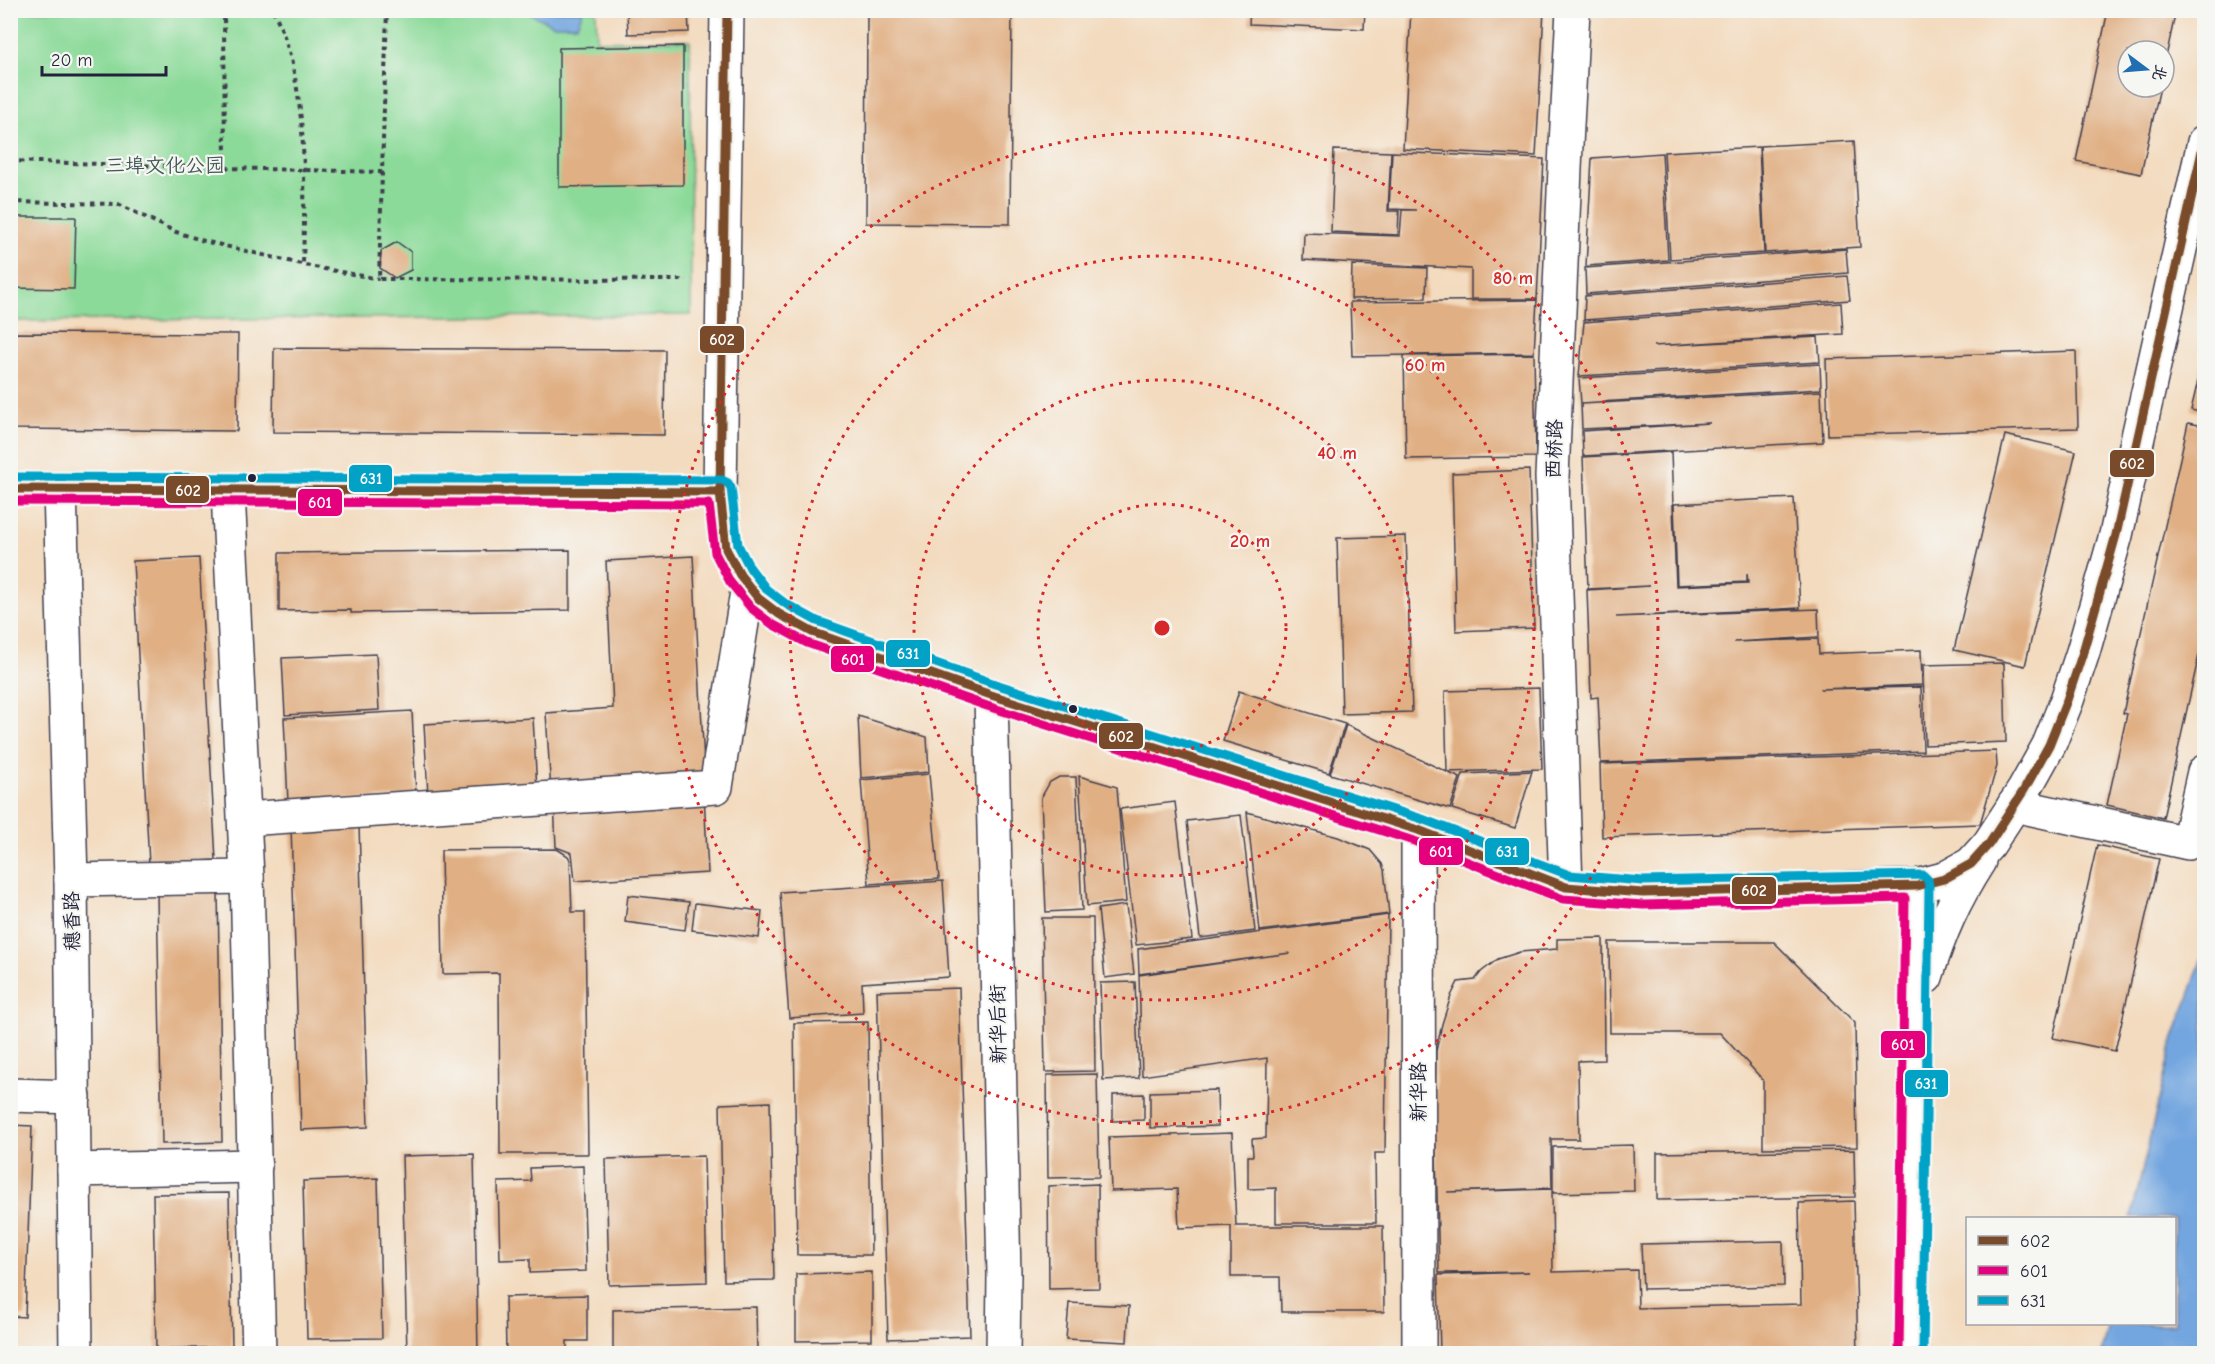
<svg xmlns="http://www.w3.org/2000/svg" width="2215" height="1364" font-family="'Comic Neue','LXGW WenKai TC',sans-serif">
	<rect width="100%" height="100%" fill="#f6f6f2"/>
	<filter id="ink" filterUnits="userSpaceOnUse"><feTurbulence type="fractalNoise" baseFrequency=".0167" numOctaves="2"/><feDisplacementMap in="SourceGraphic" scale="12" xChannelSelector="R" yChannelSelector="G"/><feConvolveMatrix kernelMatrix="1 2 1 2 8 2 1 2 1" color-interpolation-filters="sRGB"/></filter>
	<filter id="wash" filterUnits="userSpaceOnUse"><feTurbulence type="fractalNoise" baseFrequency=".008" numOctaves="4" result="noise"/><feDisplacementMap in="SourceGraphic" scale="24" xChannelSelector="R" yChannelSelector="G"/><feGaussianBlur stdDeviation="1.35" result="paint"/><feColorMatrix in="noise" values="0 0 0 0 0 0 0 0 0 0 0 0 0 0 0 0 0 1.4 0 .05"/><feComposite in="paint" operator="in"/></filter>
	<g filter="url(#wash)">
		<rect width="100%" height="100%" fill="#f3dbbf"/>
		<polygon fill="#8bda99" stroke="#567e6a" stroke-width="1.5" points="596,10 597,41 690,40 691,315 11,321 10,11"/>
		<g fill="#73a6df" stroke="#4a648d" stroke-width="1.5">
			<polygon points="524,11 583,11 577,25 554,25"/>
			<polygon points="2204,952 2204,1353 2101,1353 2108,1324 2174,1324 2174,1218 2131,1218 2172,1044"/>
		</g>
		<g id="blocks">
			<g fill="#e0af83">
				<polygon points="627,10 688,10 689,32 628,34"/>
				<polygon points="867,10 1012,10 1010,224 866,223"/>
				<polygon points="1250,10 1365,10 1364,29 1249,24"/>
				<polygon points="1411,10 1544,10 1536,156 1403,149"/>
				<polygon points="2108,10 2176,10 2165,62 2164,51 2128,51 2128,87 2160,87 2141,174 2076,161"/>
				<polygon points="683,46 683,185 559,187 559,48"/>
				<polygon points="1854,141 1860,247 1765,253 1760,146"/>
				<polygon points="1759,147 1764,253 1670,259 1664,152"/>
				<polygon points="1334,150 1391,152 1388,211 1399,211 1398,235 1331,232"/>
				<polygon points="1392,152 1544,159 1537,299 1471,299 1471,269 1303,260 1304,233 1400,236 1402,210 1416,210 1389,209"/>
				<polygon points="1662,153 1668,260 1586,266 1592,158"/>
				<polygon points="10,217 76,217 74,289 10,288"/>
				<polygon points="397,242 411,252 411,270 395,278 380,268 381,251"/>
				<polygon points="1846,249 1848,273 1586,294 1585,268"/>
				<polygon points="1352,265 1427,268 1426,298 1351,299"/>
				<polygon points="1847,276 1850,300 1584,320 1585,296"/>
				<polygon points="1537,300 1534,353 1352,356 1350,302"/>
				<polygon points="1841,303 1843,334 1653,346 1818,337 1820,362 1579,376 1584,322"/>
				<polygon points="10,333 238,334 237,431 10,429"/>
				<polygon points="274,348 665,350 664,435 273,432"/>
				<polygon points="2076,351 2078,428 1828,435 1826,359"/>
				<polygon points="1534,354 1536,457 1406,459 1404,356"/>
				<polygon points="2204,356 2204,413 2191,410"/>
				<polygon points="1820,364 1821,389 1581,403 1579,378"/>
				<polygon points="1821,391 1823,442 1583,456 1582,431 1710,423 1582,429 1581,404"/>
				<polygon points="2188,423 2204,426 2204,632 2163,818 2107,805 2127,714 2123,713"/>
				<polygon points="2005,435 2076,451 2025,666 1954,650"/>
				<polygon points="1671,452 1676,586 1748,583 1747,573 1747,582 1677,585 1674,504 1794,498 1800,608 1616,617 1818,609 1819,637 1734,642 1818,639 1819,654 1921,650 1922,685 1820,689 1921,687 1923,751 1601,763 1598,697 1591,698 1587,590 1649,586 1588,589 1583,457"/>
				<polygon points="1529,470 1534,628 1456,631 1452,473"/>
				<polygon points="1406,536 1412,712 1342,714 1337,538"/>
				<polygon points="570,550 570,610 351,613 351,610 279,611 279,553"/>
				<polygon points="693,556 705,783 551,792 546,713 613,708 606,561"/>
				<polygon points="199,558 216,860 149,864 133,561"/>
				<polygon points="376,654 379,710 285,715 282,658"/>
				<polygon points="2004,663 2006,742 1925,745 1923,665"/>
				<polygon points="1539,688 1542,769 1447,772 1445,691"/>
				<polygon points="1239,691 1345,724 1329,773 1223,741"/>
				<polygon points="412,711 416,796 288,802 284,718"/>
				<polygon points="858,716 927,737 929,772 861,778"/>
				<polygon points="533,718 537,790 428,795 424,724"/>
				<polygon points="1346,725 1460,778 1450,809 1330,774"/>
				<polygon points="1996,751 1997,766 1980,824 1602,837 1600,764"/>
				<polygon points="1532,771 1515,828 1452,809 1463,774"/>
				<polygon points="929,774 939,879 869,884 861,780"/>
				<polygon points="1079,776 1117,787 1126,902 1087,906"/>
				<polygon points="1059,777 1076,777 1082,910 1046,912 1041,798 1050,782"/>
				<polygon points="704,794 708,873 575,881 572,853 556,847 554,801"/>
				<polygon points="1175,802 1192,939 1136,945 1120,809"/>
				<polygon points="1247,812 1338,837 1370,850 1382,864 1384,870 1389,914 1260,931"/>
				<polygon points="1241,815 1255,931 1200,938 1187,821"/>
				<polygon points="359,825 368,1127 301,1130 291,827"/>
				<polygon points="2097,845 2159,859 2115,1051 2053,1038"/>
				<polygon points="557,849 568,856 570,860 572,912 585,912 588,1154 500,1154 499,973 443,974 441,850"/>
				<polygon points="943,881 949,977 862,983 863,1013 789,1018 780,892"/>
				<polygon points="218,892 222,1142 162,1144 157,893"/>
				<polygon points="628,895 689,902 685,930 625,922"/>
				<polygon points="695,903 762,911 759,938 692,930"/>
				<polygon points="1126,905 1134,974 1105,978 1098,909"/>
				<polygon points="1388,915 1385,1153 1375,1153 1376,1223 1276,1223 1276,1188 1248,1189 1248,1156 1253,1156 1252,1139 1266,1138 1267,1058 1142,1076 1139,975 1290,953 1139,974 1138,949"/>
				<polygon points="1042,918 1093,918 1095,1071 1045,1072"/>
				<polygon points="1603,938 1604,1060 1578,1061 1579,1139 1551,1139 1552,1188 1447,1192 1552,1189 1553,1272 1637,1270 1638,1308 1801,1304 1799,1203 1854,1201 1858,1354 1440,1354 1438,1275 1529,1272 1439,1273 1435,1114 1436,1051 1442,1024 1451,996 1458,982 1475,980 1481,972 1498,959 1520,952 1557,949 1557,939"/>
				<polygon points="1609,942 1774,942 1855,1023 1857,1147 1763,1148 1763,1080 1720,1033 1610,1033"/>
				<polygon points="1135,982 1139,1078 1103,1080 1100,983"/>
				<polygon points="959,988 970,1336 888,1339 877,991"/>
				<polygon points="868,1022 871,1255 797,1255 794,1023"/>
				<polygon points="1097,1074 1099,1177 1048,1178 1047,1075"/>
				<polygon points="1217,1090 1218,1126 1150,1128 1150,1092"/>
				<polygon points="1144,1094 1144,1120 1113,1121 1113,1095"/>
				<polygon points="770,1102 774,1280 724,1281 720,1104"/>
				<polygon points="10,1125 32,1126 25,1317 10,1316"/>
				<polygon points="1232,1133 1236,1226 1383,1226 1384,1312 1281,1312 1280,1277 1231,1277 1231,1226 1179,1228 1177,1189 1111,1191 1109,1137"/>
				<polygon points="1633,1145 1634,1191 1553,1193 1553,1147"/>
				<polygon points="1854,1150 1855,1197 1657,1200 1657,1153"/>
				<polygon points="474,1154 478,1353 407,1354 402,1156"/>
				<polygon points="704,1156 707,1282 609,1285 606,1159"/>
				<polygon points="583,1166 586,1271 530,1273 530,1259 500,1260 498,1182 531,1181 530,1168"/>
				<polygon points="378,1178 382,1338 307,1339 303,1181"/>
				<polygon points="1098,1184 1099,1288 1049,1289 1048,1186"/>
				<polygon points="229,1193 232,1347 156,1349 153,1194"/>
				<polygon points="1783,1241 1784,1286 1643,1289 1641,1244"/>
				<polygon points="872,1272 872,1340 796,1341 796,1274"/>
				<polygon points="587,1295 587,1341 567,1341 567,1354 506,1354 505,1297"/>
				<polygon points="1069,1303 1129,1306 1127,1342 1066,1339"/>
				<polygon points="756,1307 757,1354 613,1354 613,1310"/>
			</g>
		</g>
	</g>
	<g filter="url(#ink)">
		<use href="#blocks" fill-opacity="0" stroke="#413e4f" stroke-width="1.5"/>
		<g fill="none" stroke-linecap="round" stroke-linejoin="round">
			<g stroke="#413e4f" stroke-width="36">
				<g id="minor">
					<polyline points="727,10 720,492 726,549 740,575 758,598 779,614 812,632 991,695 1418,830 1566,887 1643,893 1917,886 1944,879 1971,864 1989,844 2024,790 2049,745 2067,700 2083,652 2116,535 2204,142"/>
					<polyline points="10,489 720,492"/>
					<polyline points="60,489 71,880 76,1354"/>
					<polyline points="228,492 247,877 259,1354"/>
					<polyline points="991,695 1004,1275 1003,1354"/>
					<polyline points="2014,805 2188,843 2204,772"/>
					<polyline points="245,819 716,787 748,585"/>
					<polyline points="1418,830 1419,1354"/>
					<polyline points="71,880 247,877"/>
					<polyline points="1566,887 1552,477 1566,145 1573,10"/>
					<path d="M1926,977C1940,932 1954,900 1979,861"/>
					<polyline points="10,1095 74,1097"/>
					<polyline points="74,1170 255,1166"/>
					<polyline points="1911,1354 1917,886"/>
				</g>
			</g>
			<g stroke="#413e4f" stroke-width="4" stroke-dasharray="4.5 4.5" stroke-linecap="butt">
				<path d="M273,10C309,81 305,187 303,264"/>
				<polyline points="10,161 225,168 224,10"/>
				<polyline points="225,168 382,172 387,10"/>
				<polyline points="382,172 379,279 686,280"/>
				<polyline points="10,202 118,204 176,232 204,241 314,267 379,279"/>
			</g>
			<use href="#minor" stroke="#fff" stroke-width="33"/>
			<g stroke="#f6f6f2" stroke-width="14">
				<g id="bus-1">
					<polyline points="727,10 720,492 726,549 740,575 758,598 779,614 812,632 991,695 1418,830 1566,887 1643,893 1917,886 1944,879 1971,864 1989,844 2024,790 2049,745 2067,700 2083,652 2116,535 2204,142"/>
					<polyline points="10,489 720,492"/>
				</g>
			</g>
			<g stroke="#f6f6f2" stroke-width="14">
				<polyline id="bus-2" points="10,501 709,504 715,553 730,582 751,608 772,624 807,643 987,706 1414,841 1563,899 1643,905 1905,898 1899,1354"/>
			</g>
			<g stroke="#f6f6f2" stroke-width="14">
				<polyline id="bus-3" points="10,477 722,480 728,483 731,488 738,545 750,568 766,589 786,604 817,621 995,684 1422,819 1569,875 1643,881 1923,875 1928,880 1929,886 1923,1354"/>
			</g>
			<use href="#bus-1" stroke="#7a4b2a" stroke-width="9"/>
			<use href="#bus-2" stroke="#e5007d" stroke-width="9"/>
			<use href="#bus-3" stroke="#02a2c7" stroke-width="9"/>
		</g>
	</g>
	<g fill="none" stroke="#d62828" stroke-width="3" stroke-dasharray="3 6">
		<circle cx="1162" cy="628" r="124"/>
		<circle cx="1162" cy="628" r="248"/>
		<circle cx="1162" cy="628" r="372"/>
		<circle cx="1162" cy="628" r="496"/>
	</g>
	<g fill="#22223b" stroke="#f6f6f2" stroke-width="2">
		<circle cx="252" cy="478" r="5"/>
		<circle cx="1073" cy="709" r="5"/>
	</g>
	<g text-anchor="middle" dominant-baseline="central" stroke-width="4.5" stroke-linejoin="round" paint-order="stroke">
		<g font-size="20" fill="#425957" stroke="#f6f6f2">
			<text x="165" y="165">三埠文化公园</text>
		</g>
		<g font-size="20" fill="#22223b" stroke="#f6f6f2">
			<text transform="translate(1554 449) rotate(-88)">西桥路</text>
			<text transform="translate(72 921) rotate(-91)">穗香路</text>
			<text transform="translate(998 1024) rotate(-91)">新华后街</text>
			<text transform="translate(1418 1092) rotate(-90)">新华路</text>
		</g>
	</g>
	<circle cx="1162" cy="628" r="9" fill="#d62828" stroke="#f6f6f2" stroke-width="3"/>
	<g font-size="18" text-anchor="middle" font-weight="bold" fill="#d62828" stroke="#f6f6f2" stroke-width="4.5" stroke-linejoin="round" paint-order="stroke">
		<text x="1513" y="284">80 m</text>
		<text x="1425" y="371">60 m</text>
		<text x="1337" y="459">40 m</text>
		<text x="1250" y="547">20 m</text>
	</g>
	<g stroke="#f6f6f2" stroke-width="2">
		<rect x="699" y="325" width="46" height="29" rx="6" fill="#7a4b2a"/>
		<rect x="2109" y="449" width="46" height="29" rx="6" fill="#7a4b2a"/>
		<rect x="348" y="464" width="45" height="29" rx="6" fill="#02a2c7"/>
		<rect x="165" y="475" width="45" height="29" rx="6" fill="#7a4b2a"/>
		<rect x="297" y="488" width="46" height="29" rx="6" fill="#e5007d"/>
		<rect x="885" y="639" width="46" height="29" rx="6" fill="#02a2c7"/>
		<rect x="830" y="645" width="45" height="28" rx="6" fill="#e5007d"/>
		<rect x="1098" y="722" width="46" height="28" rx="6" fill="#7a4b2a"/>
		<rect x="1484" y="837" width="46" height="29" rx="6" fill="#02a2c7"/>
		<rect x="1418" y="837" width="46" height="29" rx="6" fill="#e5007d"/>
		<rect x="1731" y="876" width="46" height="29" rx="6" fill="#7a4b2a"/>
		<rect x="1880" y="1030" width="46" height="29" rx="6" fill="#e5007d"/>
		<rect x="1904" y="1069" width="45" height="29" rx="6" fill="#02a2c7"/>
	</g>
	<g font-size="16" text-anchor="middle" font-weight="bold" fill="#fff">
		<text x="722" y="345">602</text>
		<text x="2132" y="469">602</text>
		<text x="371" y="484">631</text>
		<text x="188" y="496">602</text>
		<text x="320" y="508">601</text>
		<text x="908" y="659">631</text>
		<text x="853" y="665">601</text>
		<text x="1121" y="742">602</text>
		<text x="1507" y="857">631</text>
		<text x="1441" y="857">601</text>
		<text x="1754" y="896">602</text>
		<text x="1903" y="1050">601</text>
		<text x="1926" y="1089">631</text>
	</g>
	<rect width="2215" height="1364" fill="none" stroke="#f6f6f2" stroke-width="36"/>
	<rect x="1966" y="1217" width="210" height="108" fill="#f6f6f2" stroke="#a1a1a9" stroke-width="1.5"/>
	<rect x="1978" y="1236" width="30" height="9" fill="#7a4b2a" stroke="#a1a1a9" stroke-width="1.5"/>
	<text x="2020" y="1247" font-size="18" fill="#22223b">602</text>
	<rect x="1978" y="1266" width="30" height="9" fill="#e5007d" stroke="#a1a1a9" stroke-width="1.5"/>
	<text x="2020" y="1277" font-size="18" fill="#22223b">601</text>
	<rect x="1978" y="1296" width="30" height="9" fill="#02a2c7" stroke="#a1a1a9" stroke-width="1.5"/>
	<text x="2020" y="1307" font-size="18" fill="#22223b">631</text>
	<g transform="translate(2146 69) rotate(106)"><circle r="28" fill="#f6f6f2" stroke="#a1a1a9" stroke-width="1.5"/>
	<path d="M0-4.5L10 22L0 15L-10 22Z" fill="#1f6fb2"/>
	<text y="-9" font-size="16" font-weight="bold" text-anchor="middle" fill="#22223b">北</text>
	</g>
	<path d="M42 66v9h124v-9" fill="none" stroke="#22223b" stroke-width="3"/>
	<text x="51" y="66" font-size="18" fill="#22223b" stroke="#f6f6f2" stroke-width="4.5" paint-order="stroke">20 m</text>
</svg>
